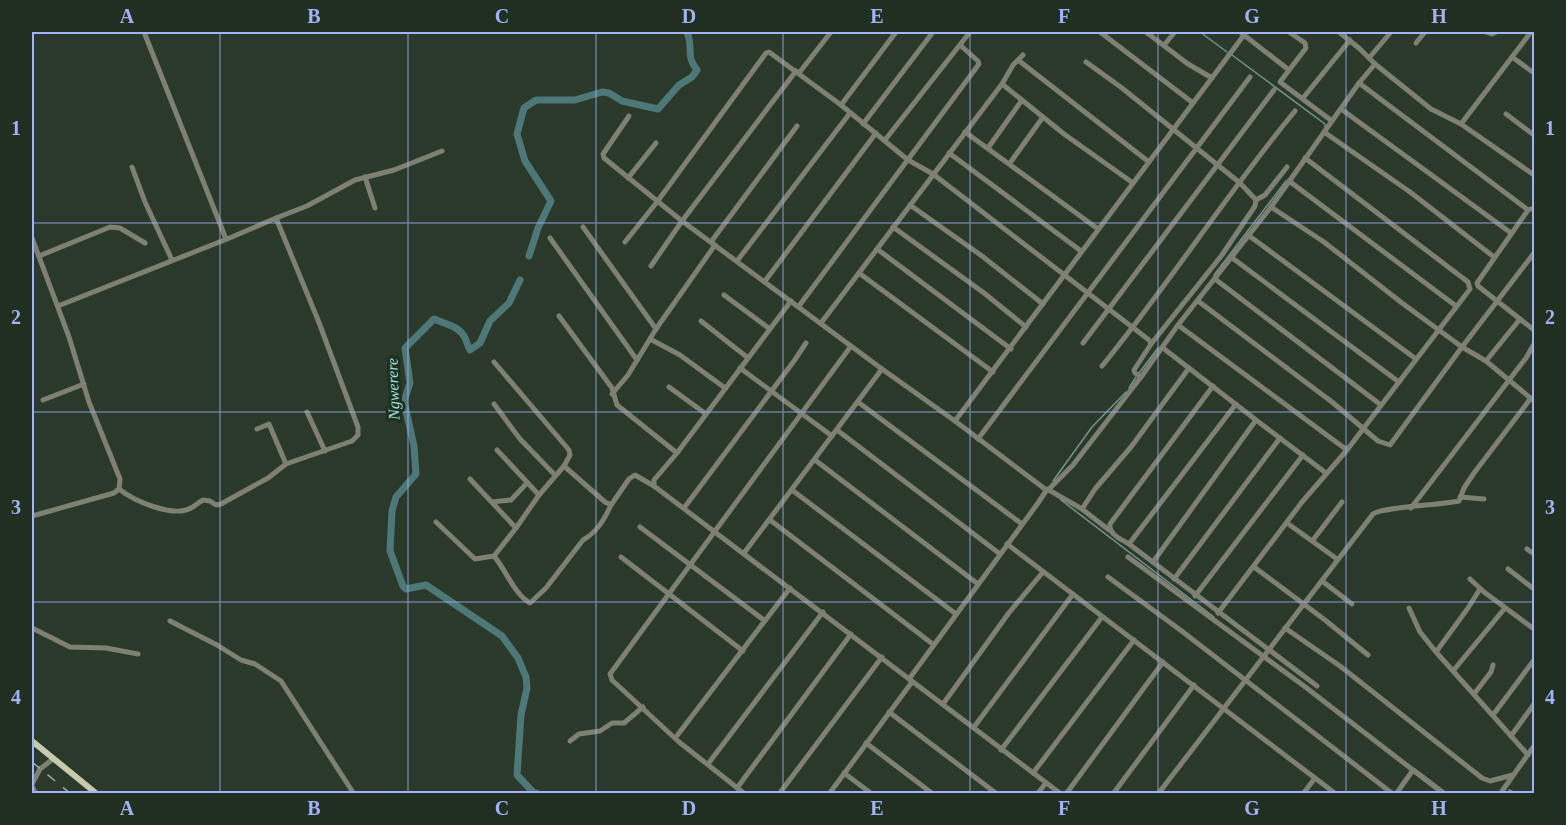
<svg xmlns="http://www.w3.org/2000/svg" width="1566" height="825" font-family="Georgia,serif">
	<rect width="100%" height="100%" fill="#2b392a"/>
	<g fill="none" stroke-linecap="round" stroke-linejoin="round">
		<g stroke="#749490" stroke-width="1.5">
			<polyline points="1200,32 1227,52"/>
			<polyline points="1232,55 1325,124 1325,127"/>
			<polyline points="1214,275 1286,181"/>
			<polyline points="1139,373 1158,348"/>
			<polyline points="1129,388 1136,377"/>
			<polyline points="1053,481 1092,427 1126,392"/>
			<polyline points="1061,500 1214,617"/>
			<polyline points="1415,769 1448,794"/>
			<polyline points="1509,790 1518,794"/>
		</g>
		<g stroke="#4e7777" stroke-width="7">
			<path d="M529,256L538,228L551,201L525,161L517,134L524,108L536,100H575L602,92L609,93L622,101L658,109L679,85L692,77L697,70C685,55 694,49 687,32"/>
			<path d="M520,280L509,303L490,321L480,343L470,350C467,345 467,341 464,336C458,326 445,324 434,319L405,348L410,383L404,401L414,446L416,474L396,497L392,511L390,551L403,586L406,589L426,585L502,636L518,658L526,677L527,688L521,715L517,775L533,792L538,794"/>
		</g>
		<g stroke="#7d8073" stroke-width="5">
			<polyline points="144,32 226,239"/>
			<polyline points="1100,32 1193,103"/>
			<polyline points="1146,32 1188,64 1212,78"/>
			<polyline points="1240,32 1289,70"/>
			<polyline points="1289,32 1305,43 1306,48 1280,82 1332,121"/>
			<polyline points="1339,32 1360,49 1375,64"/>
			<polyline points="1486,32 1492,34 1496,32"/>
			<polyline points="1416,43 1425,32"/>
			<polyline points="1164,45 1175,32"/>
			<polyline points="1512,57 1534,73"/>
			<polyline points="1369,58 1391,32"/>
			<polyline points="1018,60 1149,162"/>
			<polyline points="1086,62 1122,88 1240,183 1256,200 1255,206 1222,255 1151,344"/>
			<polyline points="799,73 831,32"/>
			<polyline points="1359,83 1375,64 1431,109 1461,124 1534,175"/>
			<polyline points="1002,84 1064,134 1133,183"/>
			<polyline points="1303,98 1350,40"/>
			<polyline points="841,105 896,32"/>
			<polyline points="1341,109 1511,233"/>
			<polyline points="1506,114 1534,135"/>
			<polyline points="629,116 603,154 604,158 682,221 882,369 955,421 1045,489 1046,491 1038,503 909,679"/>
			<polyline points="863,124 933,32"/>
			<polyline points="1461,124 1531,32"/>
			<polyline points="965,132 1098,229"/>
			<polyline points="1324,132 1410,192 1494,257"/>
			<polyline points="885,140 970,32"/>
			<polyline points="988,148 1022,100"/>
			<polyline points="949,153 1081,251"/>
			<polyline points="1010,163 1043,117"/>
			<polyline points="132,167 145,202 172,260"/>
			<polyline points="365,177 375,208"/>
			<polyline points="628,178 656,143"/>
			<polyline points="1289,181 1456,306"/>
			<polyline points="1256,200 1265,195 1287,167"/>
			<polyline points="910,205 982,256 1043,304"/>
			<polyline points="1271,207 1324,242 1402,303 1462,347 1486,361 1534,401"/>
			<polyline points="1534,208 1528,210 1477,283 1478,286 1534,330"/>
			<polyline points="276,218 307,206 355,180 394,170 442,151"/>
			<polyline points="583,227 656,329"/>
			<polyline points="893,227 984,293 1026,327"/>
			<polyline points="1248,235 1416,359"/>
			<polyline points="32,238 69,337 89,402 120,479 119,489 114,493 32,516"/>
			<polyline points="550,238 637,360"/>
			<polyline points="625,242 657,202 766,53 769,52 841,105 908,160 933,174 1149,340 1151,344 1134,370 1135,373 1141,377"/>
			<polyline points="711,242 797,126"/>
			<polyline points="877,249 1011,349"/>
			<polyline points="39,256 110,227 120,228 145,243"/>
			<polyline points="1231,257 1399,382"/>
			<polyline points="737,261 850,113"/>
			<polyline points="651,266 682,221 796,71"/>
			<polyline points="859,273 993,372"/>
			<polyline points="1215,279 1381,405"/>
			<polyline points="765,281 876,133"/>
			<polyline points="724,295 770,329"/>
			<polyline points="791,301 677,453 654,480 654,486 1061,794"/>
			<polyline points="1198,301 1332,402 1378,441 1390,445 1462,347 1534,253"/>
			<path d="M58,306L232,237L276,218L318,320L358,427V435L352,441L286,464L268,478L221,504L216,505L210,501L203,500C199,502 195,506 191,508C173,518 134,501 119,489"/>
			<polyline points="799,306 979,64 978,61 960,45"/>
			<polyline points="559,316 612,388 617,405 677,453"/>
			<polyline points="701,321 748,358"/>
			<polyline points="821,323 1002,84 1013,65 1023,55"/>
			<polyline points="1178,325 1347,450"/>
			<polyline points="650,339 680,355 725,388"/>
			<polyline points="1083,343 1274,90"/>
			<polyline points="1486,361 1520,319"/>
			<polyline points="494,362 569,450 570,455 564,466"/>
			<path d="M1102,366C1170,283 1227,193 1295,111"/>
			<polyline points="740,368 832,436"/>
			<polyline points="669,387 706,414"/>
			<polyline points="612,394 628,375 656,329 715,245"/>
			<polyline points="43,400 84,384"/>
			<polyline points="858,402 1022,524"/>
			<polyline points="494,404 520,439 555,475"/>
			<polyline points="1236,404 1129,544 1317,686"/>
			<polyline points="307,412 325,451"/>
			<polyline points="1256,420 1326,473"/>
			<polyline points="955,421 1244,35"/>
			<polyline points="257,429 269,424 286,464"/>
			<polyline points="837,430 1000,554"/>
			<polyline points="978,439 1250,77"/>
			<polyline points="497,450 539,495"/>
			<polyline points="815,460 978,584"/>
			<polyline points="470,479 516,528 539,495 564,466 605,502 611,505 629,479 635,475 654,486"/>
			<polyline points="1047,489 1082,509 1109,530"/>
			<polyline points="792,490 956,614"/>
			<polyline points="1048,490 1073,465 1141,377 1178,325 1271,207 1359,83 1528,210"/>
			<polyline points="1460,497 1484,499"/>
			<polyline points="492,502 511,500 527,483"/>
			<polyline points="684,508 794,361 806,343"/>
			<polyline points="1411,508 1526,358 1534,344"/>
			<polyline points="1082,509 1095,489 1131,447 1189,368"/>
			<polyline points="770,520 934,645"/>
			<path d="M436,522L475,559L494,556C506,570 514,594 530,603L546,588L583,540C597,532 604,520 611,505"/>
			<polyline points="1287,523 1337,559"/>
			<polyline points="640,527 765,621"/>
			<polyline points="1313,540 1342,502"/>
			<polyline points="1007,544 1336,794"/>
			<path d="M1129,544C1121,539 1108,534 1110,524L1213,386"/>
			<polyline points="1527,549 1534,554"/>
			<polyline points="744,553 882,369"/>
			<polyline points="494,556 516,528"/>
			<polyline points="621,557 743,651"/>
			<polyline points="1128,557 1304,686 1444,794"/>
			<polyline points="1153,562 1256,420 1163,348"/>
			<polyline points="1254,567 1325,620 1368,655"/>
			<polyline points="1508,569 1534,589"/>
			<polyline points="1108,577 1179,629 1393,794"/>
			<polyline points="1174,579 1280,438"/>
			<polyline points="1470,579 1484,592 1534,629"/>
			<polyline points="1322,581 1352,604"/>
			<polyline points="1195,596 1303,455"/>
			<polyline points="1409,608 1420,632 1436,652 1528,755"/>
			<polyline points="1218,613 1302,502 1347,450 1470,289 1468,282 1305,158"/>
			<polyline points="170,621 217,645 241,660 255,664 281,681 354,794"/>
			<polyline points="32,628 70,647 106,648 138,654"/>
			<polyline points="1285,628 1340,666 1482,778 1490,781 1513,775"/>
			<polyline points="1436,652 1468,608 1480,589"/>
			<polyline points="1453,671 1505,608"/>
			<polyline points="1474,694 1491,672 1493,665"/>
			<polyline points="943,704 1008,614 1043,572"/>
			<polyline points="889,712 997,794"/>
			<polyline points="1493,715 1534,660"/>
			<polyline points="974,727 1073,594"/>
			<polyline points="1511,736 1534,704"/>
			<polyline points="676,737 790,588"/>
			<polyline points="570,741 579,734 600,731 612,723 624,723 643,707"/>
			<polyline points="866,743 933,794"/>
			<polyline points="1001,750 1102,617"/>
			<polyline points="708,764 823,612"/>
			<polyline points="844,773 872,794"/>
			<polyline points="1033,773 1134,640"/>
			<polyline points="32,784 40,769 53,759"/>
			<polyline points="32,786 36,794"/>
			<polyline points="737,788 851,634"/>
			<polyline points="745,794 679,742 612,680 610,674 851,346"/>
			<polyline points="779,794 882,657"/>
			<polyline points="829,794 912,682"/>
			<polyline points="1037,794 1046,783"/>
			<polyline points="1066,794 1163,662"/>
			<polyline points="1113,794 1194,685"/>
			<path d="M1158,794L1373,514C1382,507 1442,505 1459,501L1464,488L1474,473L1531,398"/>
			<polyline points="1303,794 1315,778"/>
			<polyline points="1396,794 1413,770"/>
			<polyline points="1500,794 1534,746"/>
		</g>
		<polyline stroke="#c6cbb0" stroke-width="6" points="32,741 97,794"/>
		<polyline stroke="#a0ab9f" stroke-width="1.5" stroke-dasharray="10 10" stroke-linecap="butt" points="32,762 71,794"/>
	</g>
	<path fill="none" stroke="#a3b2fd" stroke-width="1.5" stroke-opacity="0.55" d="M220,32V794M408,32V794M596,32V794M783,32V794M970,32V794M1158,32V794M1346,32V794M32,223H1534M32,412H1534M32,602H1534"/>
	<g text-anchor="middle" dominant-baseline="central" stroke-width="6" stroke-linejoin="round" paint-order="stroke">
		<g font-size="16" font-style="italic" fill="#99e5e5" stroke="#212f20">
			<text transform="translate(393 389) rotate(-92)">Ngwerere</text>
		</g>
	</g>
	<rect width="1566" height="825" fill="none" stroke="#212f20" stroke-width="66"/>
	<rect x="33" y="33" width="1500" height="759" fill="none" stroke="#a3b2fd" stroke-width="2"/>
	<g font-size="20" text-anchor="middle" font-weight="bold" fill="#a3b2fd">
		<text x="127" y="23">A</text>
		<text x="314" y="23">B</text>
		<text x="502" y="23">C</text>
		<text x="689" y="23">D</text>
		<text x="877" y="23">E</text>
		<text x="1064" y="23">F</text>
		<text x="1252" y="23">G</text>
		<text x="1439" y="23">H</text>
		<text x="16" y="135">1</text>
		<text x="1550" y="135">1</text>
		<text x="16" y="324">2</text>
		<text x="1550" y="324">2</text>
		<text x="16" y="514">3</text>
		<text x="1550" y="514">3</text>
		<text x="16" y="704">4</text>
		<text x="1550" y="704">4</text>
		<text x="127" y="815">A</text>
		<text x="314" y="815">B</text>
		<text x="502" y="815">C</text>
		<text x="689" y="815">D</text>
		<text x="877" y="815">E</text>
		<text x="1064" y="815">F</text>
		<text x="1252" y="815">G</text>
		<text x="1439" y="815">H</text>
	</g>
</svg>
